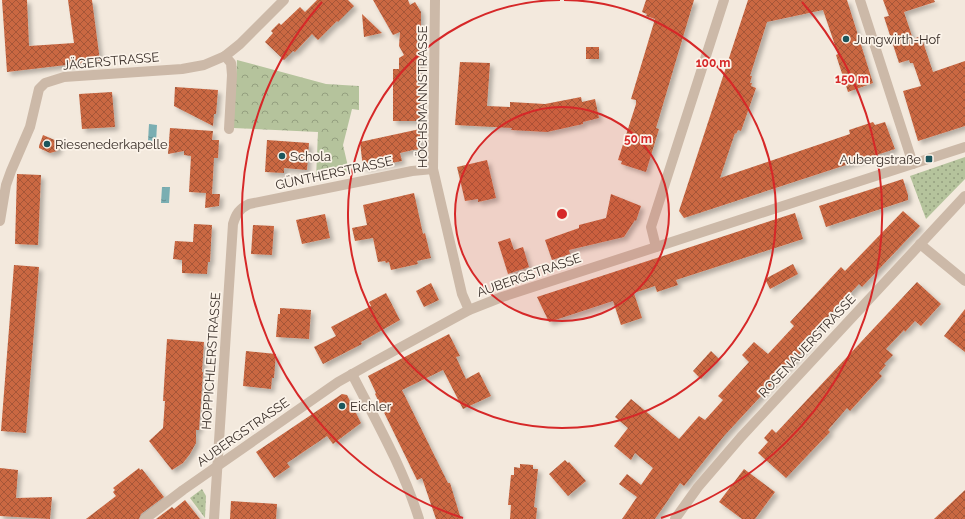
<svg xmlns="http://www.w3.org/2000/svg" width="965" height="519" font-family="Raleway,sans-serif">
	<defs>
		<pattern id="grass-dots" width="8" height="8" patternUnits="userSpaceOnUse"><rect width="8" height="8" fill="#b5c39c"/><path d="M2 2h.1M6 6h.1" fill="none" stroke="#949f7f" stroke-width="1.8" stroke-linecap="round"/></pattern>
		<pattern id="forest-crowns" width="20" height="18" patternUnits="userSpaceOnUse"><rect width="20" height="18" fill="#b5c39c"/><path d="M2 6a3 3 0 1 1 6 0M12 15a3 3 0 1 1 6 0" fill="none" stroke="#949f7f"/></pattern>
		<pattern id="water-ripples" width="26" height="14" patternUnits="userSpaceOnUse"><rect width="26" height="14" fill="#7aaeb2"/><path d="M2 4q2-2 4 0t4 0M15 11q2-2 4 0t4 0" fill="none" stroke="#658e91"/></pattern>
		<pattern id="building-cross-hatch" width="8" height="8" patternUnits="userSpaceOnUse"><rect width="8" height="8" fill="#ca6843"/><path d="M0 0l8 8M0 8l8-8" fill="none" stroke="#a55638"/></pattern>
		<filter id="shadow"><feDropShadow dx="3.5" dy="3.5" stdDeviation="2" flood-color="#0004"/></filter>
	</defs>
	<rect width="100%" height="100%" fill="#f3e9dd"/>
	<g fill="url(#grass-dots)">
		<polygon points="965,157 965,179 926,219 910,176"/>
		<polygon points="202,489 206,496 205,518 190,498"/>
	</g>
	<polygon fill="url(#forest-crowns)" points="237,60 326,84 359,86 359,110 352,109 343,145 349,171 316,178 318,132 233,128"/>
	<g fill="url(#water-ripples)">
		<polygon points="149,124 157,125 156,142 148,141"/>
		<polygon points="162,187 170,187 169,203 161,203"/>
	</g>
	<g fill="url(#building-cross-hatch)" filter="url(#shadow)">
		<polygon points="2,0 27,0 29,46 74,43 68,0 92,0 100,61 7,72"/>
		<polygon points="317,0 348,0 354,6 338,22 337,21 318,40 312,34 295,52 293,51 284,60 265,42 273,33 271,31 279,23 281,25 300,7 305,12"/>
		<polygon points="373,0 408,0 410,5 415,2 421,12 420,121 393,121 393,69 399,69 399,58 404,55 399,46 400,32 393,35"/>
		<polygon points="646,0 694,0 656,128 659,129 646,172 621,164 622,161 618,160 636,104 636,100 631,99 655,19 646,16 647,14 642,12"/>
		<polygon points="748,0 847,0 873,83 848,92 836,55 838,54 823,10 767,22 750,76 752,76 750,83 752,83 751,86 756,88 741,131 738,130 736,134 735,133 720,178 850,134 849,130 873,122 875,125 885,122 895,149 684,218 679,211"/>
		<polygon points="883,0 934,0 935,2 904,12 913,39 921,36 933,72 965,61 965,126 918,141 903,91 921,86 913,63 910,63 909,60 899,63 884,17 889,16"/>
		<polygon points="362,14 382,33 364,37"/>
		<rect x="586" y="47" width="13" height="12"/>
		<polygon points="460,62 490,63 487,106 510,107 510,102 545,104 581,97 582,102 595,99 599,118 583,122 583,124 547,132 511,130 512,128 455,125"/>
		<polygon points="175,87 218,90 216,114 214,114 213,126 174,106"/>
		<polygon points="112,92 115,127 82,129 79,94"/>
		<polygon points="170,128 213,131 212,140 219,140 218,158 214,158 212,194 220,194 219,206 205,208 206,193 189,192 191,156 184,155 184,151 168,154"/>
		<polygon points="420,129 420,149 413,150 400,153 402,161 363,168 360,142"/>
		<polygon points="43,135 57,141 59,148 57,151 50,153 39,148 39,146"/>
		<polygon points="267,140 309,143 307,170 284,168 284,173 265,172"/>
		<polygon points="487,160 496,198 478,202 478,199 465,201 457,167"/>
		<polygon points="17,174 41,175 38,245 15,244"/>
		<polygon points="903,179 908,195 908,200 826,227 819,206"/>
		<polygon points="414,193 423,234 425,233 431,258 417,261 418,264 391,270 389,262 386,263 385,261 378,262 373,238 355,241 352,228 367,225 363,205"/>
		<polygon points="611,194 641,206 636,221 635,220 624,237 569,250 570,254 552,260 545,240 579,228 579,225 606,218"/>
		<polygon points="903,211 920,226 862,287 859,284 807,339 811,342 724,436 684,486 680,483 655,519 622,519 637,497 619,484 627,474 641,485 653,468 635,453 631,460 614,446 628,428 615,417 631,399 679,439 699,416 705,420 723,400 718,396 749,362 742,355 754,342 768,354 794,326 790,322 841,267 845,271"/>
		<polygon points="795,213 803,239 676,280 678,285 657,292 655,286 634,293 642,318 621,325 613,301 549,322 537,297"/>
		<polygon points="325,214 330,238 302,244 296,220"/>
		<polygon points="194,224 212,225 210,262 208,262 207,274 182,273 182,260 173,259 175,241 193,242"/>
		<polygon points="253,225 274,226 272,255 251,254"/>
		<polygon points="510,238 514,250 523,247 529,267 508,274 498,242"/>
		<polygon points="793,264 798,274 770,289 765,279"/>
		<polygon points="14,265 39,267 26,433 1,431"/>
		<polygon points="917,282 941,304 921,326 915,321 905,332 904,330 886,349 893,355 884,364 886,365 879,373 882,376 850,411 847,408 828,430 830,432 786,478 758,453 768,442 764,438 772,429 776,433"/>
		<polygon points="431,283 439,300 424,307 416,291"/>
		<polygon points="386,293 400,320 361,342 362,344 323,364 314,347 336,336 331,327 371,306 369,302"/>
		<polygon points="280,308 311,310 309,339 276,337 278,314 280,314"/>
		<polygon points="965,309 965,352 944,336"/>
		<polygon points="449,334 460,356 456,357 466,379 479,372 491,396 463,409 443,370 402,390 448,483 450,483 461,519 436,519 422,478 417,480 375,394 376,393 368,376"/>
		<polygon points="167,339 204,342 202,372 203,372 199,430 196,430 196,443 190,454 183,463 172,470 149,441 163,428 165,401 163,401"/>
		<polygon points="246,351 276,354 274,378 272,378 271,389 243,386"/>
		<polygon points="711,351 719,359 701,379 693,371"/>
		<polygon points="342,394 347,395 361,423 333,444 327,436 287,463 290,467 274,478 256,452"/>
		<polygon points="565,460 568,463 569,462 586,481 568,496 549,474"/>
		<polygon points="520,464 533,465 533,469 538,469 534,507 537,508 536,519 510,519 511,505 508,505 511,475 514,475 514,467 520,468"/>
		<polygon points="0,468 18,470 16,498 52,497 50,519 0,516"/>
		<polygon points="139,468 140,470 142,469 164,497 141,514 139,519 86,519 116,496 113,492 115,490 113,488"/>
		<polygon points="744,469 775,492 755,519 742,519 719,502"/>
		<polygon points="965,490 965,519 934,519"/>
		<polygon points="185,500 200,519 156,519 172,507 174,509"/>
		<polygon points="231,501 277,504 276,519 230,519"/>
	</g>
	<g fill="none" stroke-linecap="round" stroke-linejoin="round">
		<g stroke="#ccb9a8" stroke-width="10">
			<polyline points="435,0 433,169 462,294 469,310"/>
			<polyline points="860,0 913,164"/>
			<polyline points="225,56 240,44 284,0"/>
			<polyline points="0,221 6,185 11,171 30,127 39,89 45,83 64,77 182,69 204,65 225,56 231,63 232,75 229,129"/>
			<polyline points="920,244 965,281"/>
			<polyline points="656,247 651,227 724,0"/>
			<path d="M352,374C376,421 403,468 419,519"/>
			<polyline points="145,519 183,490 338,382 370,364 469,310 502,297 965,147"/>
			<path d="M214,519L233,224C236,214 239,209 249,204L412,171L433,169"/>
			<polyline points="675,519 698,487 741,437 965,196"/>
		</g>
	</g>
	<circle cx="562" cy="214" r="107" fill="#d62828" fill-opacity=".12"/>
	<g fill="none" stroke="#d62828" stroke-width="2">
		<circle cx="562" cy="214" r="107"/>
		<path d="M564 0A214 214 0 1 1 560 0"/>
		<path d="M463 518A320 320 0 0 1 322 2M802 2A320 320 0 0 1 661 518"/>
	</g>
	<g fill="#1c565c" stroke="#fbf3e9" stroke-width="1.5">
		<circle cx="846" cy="39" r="4"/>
		<circle cx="47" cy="144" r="4"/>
		<circle cx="282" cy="156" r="4"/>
		<rect x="925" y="155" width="8" height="8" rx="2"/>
		<circle cx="342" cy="406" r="4"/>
	</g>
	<g text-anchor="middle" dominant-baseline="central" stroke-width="3.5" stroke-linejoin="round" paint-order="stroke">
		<g font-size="13" fill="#392e28" stroke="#fbf3e9" text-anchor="start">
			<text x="854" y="39">Jungwirth-Hof</text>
			<text x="55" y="144">Riesenederkapelle</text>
			<text x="290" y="156">Schola</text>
			<text x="921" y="159" text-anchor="end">Aubergstraße</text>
			<text x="350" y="406">Eichler</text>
		</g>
		<g font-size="13" fill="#392e28" stroke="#fbf3e9">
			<text transform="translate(111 61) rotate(-5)">JÄGERSTRASSE</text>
			<text transform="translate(422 97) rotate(-90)">HÖCHSMANNSTRASSE</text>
			<text transform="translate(334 173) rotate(-12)">GÜNTHERSTRASSE</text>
			<text transform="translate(529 275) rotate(-19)">AUBERGSTRASSE</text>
			<text transform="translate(807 346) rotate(-47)">ROSENAUERSTRASSE</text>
			<text transform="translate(211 361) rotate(-86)">HOPPICHLERSTRASSE</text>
			<text transform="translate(243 432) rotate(-35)">AUBERGSTRASSE</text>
		</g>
	</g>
	<circle cx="562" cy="214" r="6" fill="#d62828" stroke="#fbf3e9" stroke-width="2"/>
	<g font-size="12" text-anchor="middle" font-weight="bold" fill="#d62828" stroke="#fbf3e9" stroke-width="3.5" stroke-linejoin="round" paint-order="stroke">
		<text x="713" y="67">100 m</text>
		<text x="852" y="83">150 m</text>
		<text x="638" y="143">50 m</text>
	</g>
</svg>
